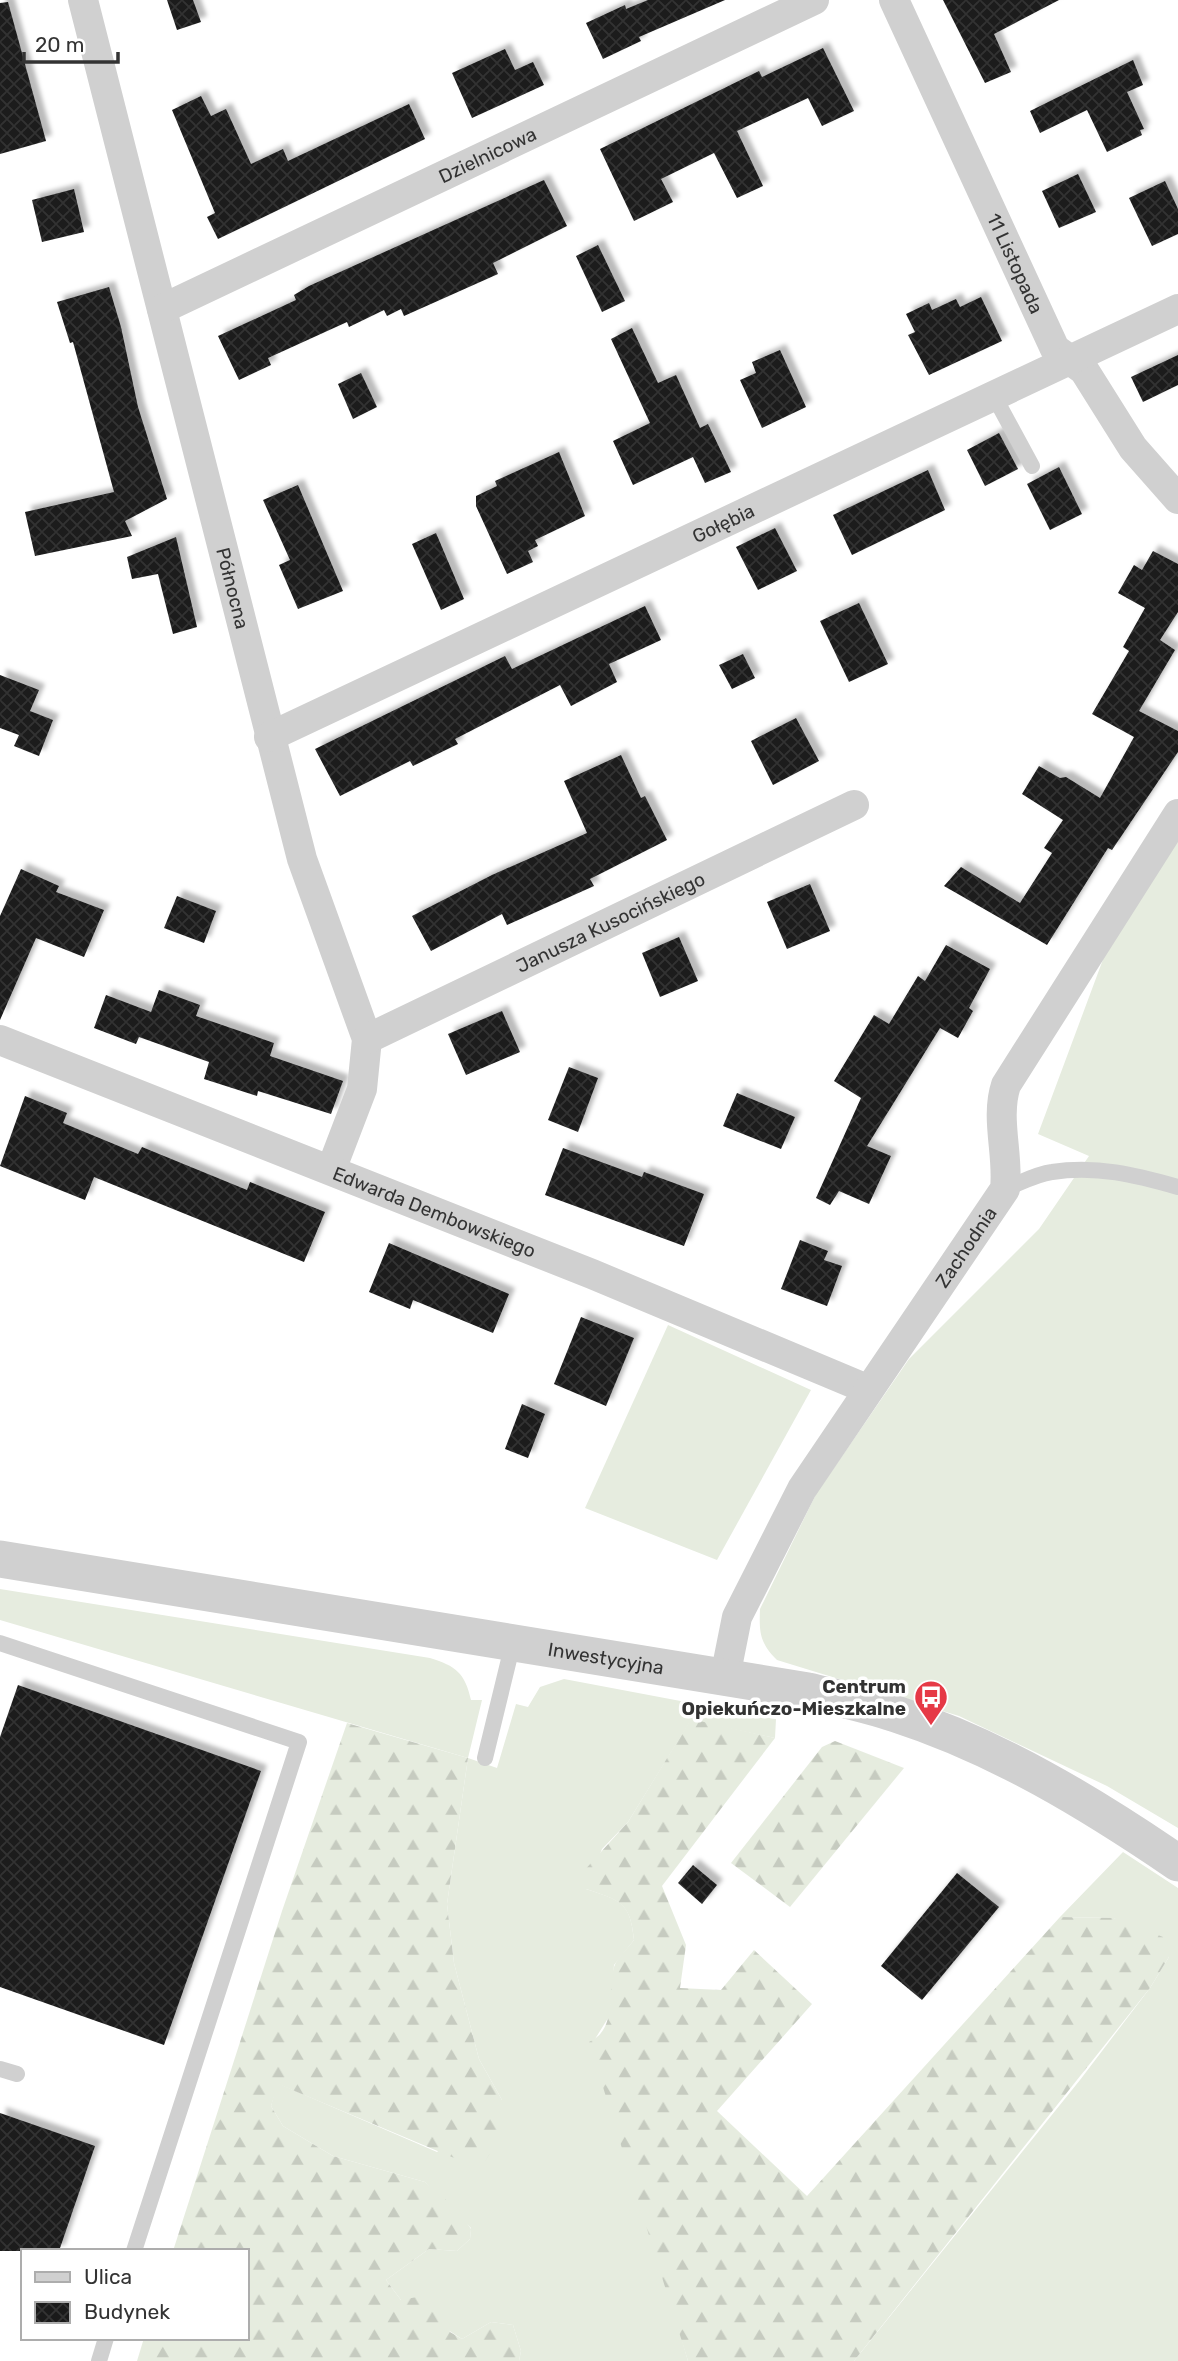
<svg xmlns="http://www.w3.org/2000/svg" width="1178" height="2361" font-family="Rubik,sans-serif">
	<defs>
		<pattern id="forest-firs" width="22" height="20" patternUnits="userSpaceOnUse" patternTransform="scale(1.75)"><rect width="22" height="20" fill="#e6ecdf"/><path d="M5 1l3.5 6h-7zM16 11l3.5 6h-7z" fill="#c6cbc0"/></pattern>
		<pattern id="building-cross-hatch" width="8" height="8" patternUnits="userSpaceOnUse" patternTransform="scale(1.75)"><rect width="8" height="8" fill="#1a1a1a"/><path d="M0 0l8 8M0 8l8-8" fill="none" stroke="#333"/></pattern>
		<filter id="shadow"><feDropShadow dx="6" dy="-6" stdDeviation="2" flood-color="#0004"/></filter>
	</defs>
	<rect width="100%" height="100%" fill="#fff"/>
	<g fill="#e6ecdf">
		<path d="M1178,836V1828L1107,1786L959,1716L777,1660C760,1643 759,1633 760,1609L816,1494L909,1359L1039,1229L1089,1156L1038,1134L1111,938Z"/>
		<polygon points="668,1325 811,1390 717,1560 585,1508"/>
		<path d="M0,1589L430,1658C456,1666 465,1673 471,1700H482L468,1758L497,1768L516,1704L528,1707L540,1687L564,1679L776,1719L775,1738L691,1720L628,1822L602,1849L586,1889C621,1901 630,1901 634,1940L614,1965L610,2015L595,2039L688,2361H519L521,2351L513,2325L491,2322L462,2339L401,2300L386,2280L429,2249L457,2251L470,2239L471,2228L425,2182L333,2156L283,2126L271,2106L277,2083L437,2152L502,2100L479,2059L454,1963L447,1904L468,1758L0,1620Z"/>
		<polygon points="1123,1852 1178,1888 1178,2361 854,2361 1080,2080 1150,1988 1169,1957 1114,1918 1060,1917"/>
	</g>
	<g fill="url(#forest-firs)">
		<path d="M691,1719L775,1738L662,1886L686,1945L680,1988L721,1990L754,1950L812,2004L717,2111L807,2196L1060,1917L1114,1918L1163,1937L1169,1957L1150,1988L854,2361H688L589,2042C618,2029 607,1992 614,1967C617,1958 628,1948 634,1940C630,1901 620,1901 586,1889L582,1873L628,1822Z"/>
		<polygon points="347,1723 468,1758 447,1904 454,1963 479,2059 502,2100 500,2139 485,2161 459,2160 278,2084 271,2106 283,2126 333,2156 425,2182 458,2210 471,2229 470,2239 457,2251 429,2249 386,2280 401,2300 417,2297 442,2310 450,2332 462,2339 491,2322 513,2325 521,2351 519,2361 137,2361 144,2338 247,2338 247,2251 173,2251 282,1911"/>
		<polygon points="835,1741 904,1768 790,1907 731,1863 822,1747"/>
	</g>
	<g fill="url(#building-cross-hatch)" filter="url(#shadow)">
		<polygon points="167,0 193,0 201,22 177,30"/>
		<polygon points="648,0 725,0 639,37 641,41 603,59 586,23 625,5 626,9"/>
		<polygon points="943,0 1059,0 994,34 1011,72 985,83"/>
		<polygon points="8,2 46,141 0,154 0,3"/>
		<polygon points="823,48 854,111 822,126 808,98 737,131 763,186 737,198 714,153 661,179 673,202 634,221 600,149 759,71 762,77"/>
		<polygon points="505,49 515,70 533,62 544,85 472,118 452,73"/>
		<polygon points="1133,60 1143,85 1127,92 1144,129 1140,130 1142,135 1107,152 1087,110 1040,133 1030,111"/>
		<polygon points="201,96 211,116 226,109 251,164 283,149 288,161 409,104 425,139 218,239 207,217 215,213 172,110"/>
		<polygon points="1078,174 1096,212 1059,228 1042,191"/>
		<polygon points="544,180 567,226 493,263 498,274 404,316 401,309 387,316 384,310 349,327 347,322 268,358 271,365 239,380 218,336 296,300 294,295 309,286"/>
		<polygon points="1165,181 1178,209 1178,234 1152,246 1129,198"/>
		<polygon points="74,189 84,232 42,242 32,200"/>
		<polygon points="598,245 625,301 602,312 576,256"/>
		<polygon points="109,287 121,327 138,407 167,499 125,521 132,536 35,556 25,512 114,492 73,342 70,343 57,302"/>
		<polygon points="981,297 1002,341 929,375 908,335 915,332 906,314 929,303 932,310 956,299 960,307"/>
		<polygon points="632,328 658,383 676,375 700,428 708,424 731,472 705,483 693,457 633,485 613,441 650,423 611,339"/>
		<polygon points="780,350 806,407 762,428 740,380 756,373 752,362"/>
		<polygon points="1178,355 1178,385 1143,402 1131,377"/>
		<polygon points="361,373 377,407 353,419 338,384"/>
		<polygon points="999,433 1018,469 985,486 967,450"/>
		<polygon points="559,452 585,516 535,540 538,546 528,551 533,562 507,574 476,506 476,496 497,486 495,481"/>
		<polygon points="1059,467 1082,514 1050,530 1027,484"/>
		<polygon points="928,470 945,510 852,555 833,515"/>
		<polygon points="298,485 343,591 298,609 279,565 290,560 263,500"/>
		<polygon points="775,528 797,571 758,590 736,547"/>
		<polygon points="436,533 464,599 441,610 412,544"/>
		<polygon points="176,537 197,627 173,634 158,574 132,579 127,557"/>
		<polygon points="1153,551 1178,564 1178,612 1160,640 1175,650 1139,711 1178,731 1178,752 1112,850 1108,848 1047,945 944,886 961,867 1020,903 1052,853 1044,848 1063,820 1022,794 1039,766 1060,778 1066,777 1100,798 1134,737 1092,714 1129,651 1123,647 1145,608 1118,593 1134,565 1142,570"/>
		<polygon points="859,603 888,664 849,682 820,621"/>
		<polygon points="645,606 661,640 609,664 617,682 571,706 560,685 455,739 458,744 413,766 410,761 340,796 315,749 505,656 512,669"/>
		<polygon points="743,654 755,678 732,689 719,665"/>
		<polygon points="0,675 39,690 30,711 53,720 39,756 14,746 19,735 0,728"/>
		<polygon points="796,718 819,761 773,785 751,741"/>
		<polygon points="621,755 641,798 645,796 667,840 590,879 594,886 507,925 502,914 431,951 412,916 492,875 587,833 564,781"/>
		<polygon points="21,869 59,886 56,892 104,910 84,957 36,938 0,1020 0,916"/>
		<polygon points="810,884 830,931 787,949 767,902"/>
		<polygon points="177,896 216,911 204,943 164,928"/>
		<polygon points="679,937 698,981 660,997 642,953"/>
		<polygon points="946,945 990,969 969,1008 973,1011 958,1038 940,1028 867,1146 891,1156 869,1204 839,1191 830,1205 816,1198 861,1098 834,1081 874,1015 889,1024 918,976 925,981"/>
		<polygon points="159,990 200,1005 196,1016 274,1043 270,1056 343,1081 331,1114 258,1091 257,1096 204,1079 209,1062 139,1037 136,1044 94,1028 106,995 151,1012"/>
		<polygon points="502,1011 520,1052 466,1075 448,1034"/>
		<polygon points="569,1067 598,1078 578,1132 548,1120"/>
		<polygon points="737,1093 795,1117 781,1149 723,1126"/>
		<polygon points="25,1096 67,1113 63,1123 138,1154 142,1147 247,1190 250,1182 325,1212 304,1262 94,1177 85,1200 0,1166"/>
		<polygon points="563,1148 642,1177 644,1172 704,1194 684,1246 545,1195"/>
		<polygon points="800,1240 828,1251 824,1260 842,1266 827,1306 781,1289"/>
		<polygon points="389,1243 509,1294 493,1333 413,1300 410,1309 369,1292"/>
		<polygon points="581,1317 634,1338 606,1406 554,1384"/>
		<polygon points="522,1404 545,1414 528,1458 505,1449"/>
		<polygon points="18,1685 261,1771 164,2045 0,1987 0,1737"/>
		<polygon points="693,1865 717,1885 702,1904 678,1883"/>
		<polygon points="957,1873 999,1907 922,2000 881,1966"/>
		<polygon points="0,2113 95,2146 59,2251 0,2251"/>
	</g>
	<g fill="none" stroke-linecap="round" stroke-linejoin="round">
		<g stroke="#d0d0d0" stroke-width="16">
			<polyline points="994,396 1032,466"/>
			<path d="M1005,1189C1020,1183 1036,1174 1052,1172C1096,1165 1136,1175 1178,1187"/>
			<polyline points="0,1643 299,1742 134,2251"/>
			<polyline points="485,1758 513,1643"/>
			<polyline points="0,2069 17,2074"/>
			<polyline points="99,2361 106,2338"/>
		</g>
		<g stroke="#d0d0d0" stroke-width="30">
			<path id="s1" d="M83,0L302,859L367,1039L362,1089L331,1170"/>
			<path id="s2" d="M894,0L1055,349L1084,370L1133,448L1178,499"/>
			<path id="s3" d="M162,309L814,0"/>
			<path id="s4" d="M269,737L1178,309"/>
			<path id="s5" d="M367,1039L854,805"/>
			<path id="s6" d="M0,1040L592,1274L867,1389"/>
			<path id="s7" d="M725,1677L737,1617L802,1489L1005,1189C1009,1155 995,1118 1006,1085L1178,814"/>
		</g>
		<path stroke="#d0d0d0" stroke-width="37" id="s8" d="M0,1559L808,1691C837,1698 867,1704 896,1714C998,1747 1090,1803 1178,1863"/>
	</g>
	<defs>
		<g id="bus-pin" transform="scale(1.75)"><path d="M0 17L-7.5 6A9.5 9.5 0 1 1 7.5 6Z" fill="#e63946" stroke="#fff"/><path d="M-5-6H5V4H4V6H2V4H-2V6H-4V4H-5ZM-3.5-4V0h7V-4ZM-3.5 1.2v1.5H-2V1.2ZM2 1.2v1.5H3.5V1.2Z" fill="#fff"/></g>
	</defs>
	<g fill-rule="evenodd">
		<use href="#bus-pin" x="931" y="1697"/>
	</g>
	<g text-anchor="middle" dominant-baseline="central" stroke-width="7" stroke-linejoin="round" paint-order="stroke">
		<g font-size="19" fill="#333" stroke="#fff">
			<text stroke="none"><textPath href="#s3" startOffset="360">Dzielnicowa</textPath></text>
			<text stroke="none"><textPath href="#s2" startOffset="290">11 Listopada</textPath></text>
			<text stroke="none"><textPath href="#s4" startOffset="502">Gołębia</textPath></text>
			<text stroke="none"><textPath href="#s1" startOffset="607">Północna</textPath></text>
			<text stroke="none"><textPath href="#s5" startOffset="270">Janusza Kusocińskiego</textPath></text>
			<text stroke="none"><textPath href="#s6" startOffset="467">Edwarda Dembowskiego</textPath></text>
			<text stroke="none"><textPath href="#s7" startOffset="497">Zachodnia</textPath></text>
			<text stroke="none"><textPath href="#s8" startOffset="614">Inwestycyjna</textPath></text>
		</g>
		<g font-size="19" font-weight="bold" fill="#333" stroke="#fff" text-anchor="end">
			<text x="906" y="1686">Centrum<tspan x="906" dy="22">Opiekuńczo-Mieszkalne</tspan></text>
		</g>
	</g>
	<rect x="21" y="2249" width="228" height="91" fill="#ffffff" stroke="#adadad" stroke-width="2"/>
	<rect x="35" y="2272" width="35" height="10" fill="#d0d0d0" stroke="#adadad" stroke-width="2"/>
	<text x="84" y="2284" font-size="21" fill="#333333">Ulica</text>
	<rect x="35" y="2302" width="35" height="21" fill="url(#building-cross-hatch)" stroke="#adadad" stroke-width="2"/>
	<text x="84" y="2319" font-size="21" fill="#333333">Budynek</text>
	<path d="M24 52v10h94v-10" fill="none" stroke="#333333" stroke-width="3.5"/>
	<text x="35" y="52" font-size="21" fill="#333333" stroke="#ffffff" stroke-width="5" paint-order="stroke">20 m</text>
</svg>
